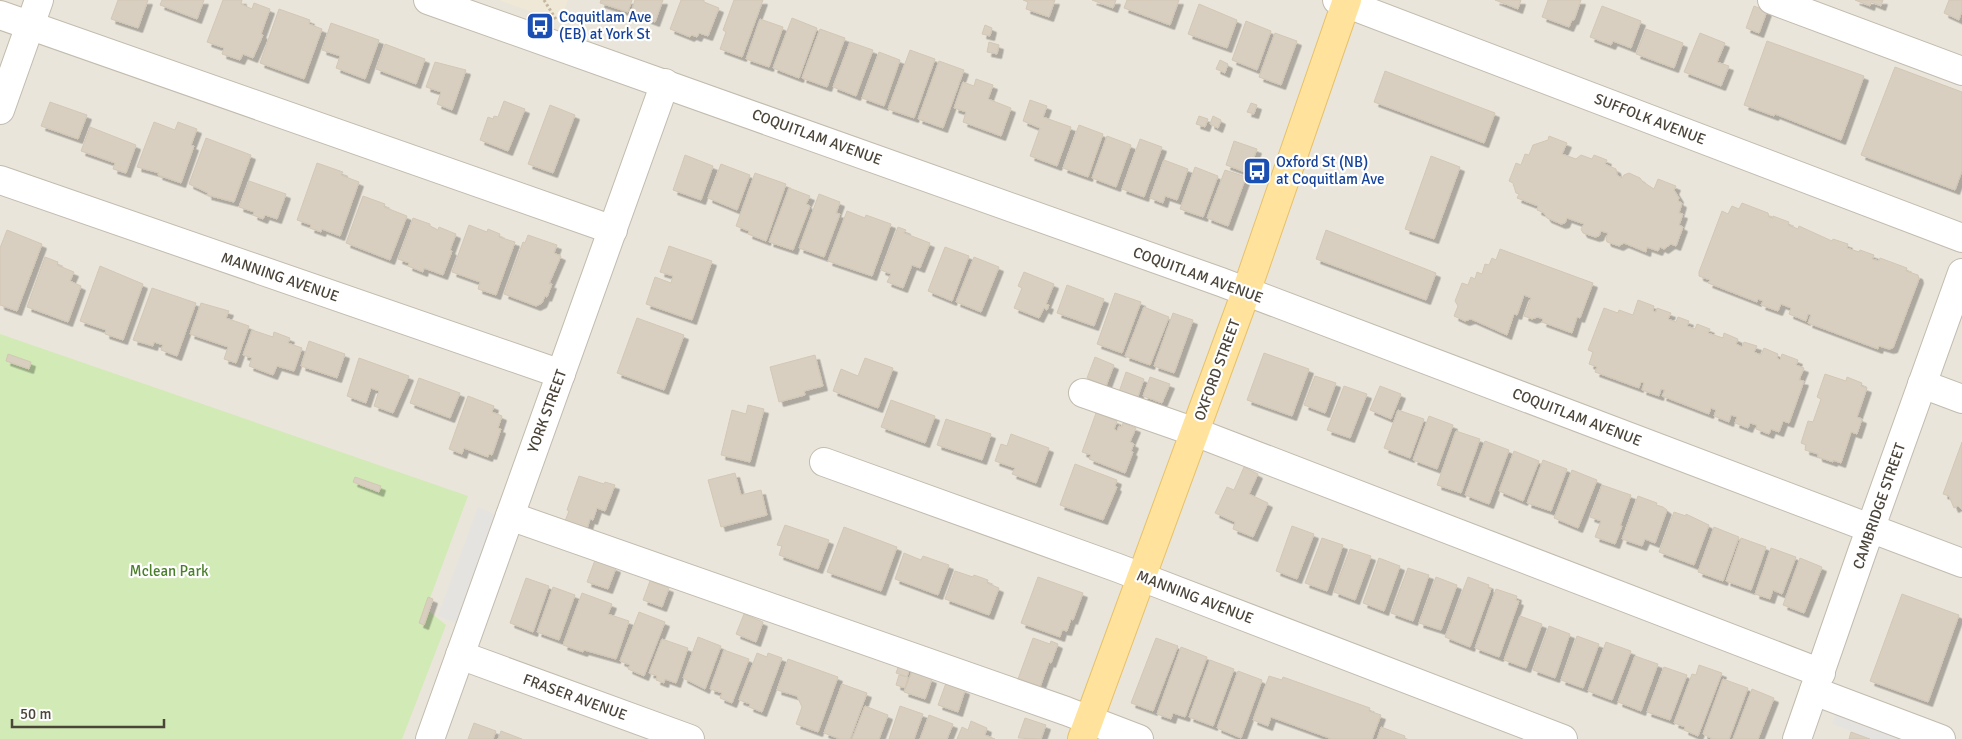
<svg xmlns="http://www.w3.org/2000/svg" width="1962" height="739" font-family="Signika,sans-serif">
	<defs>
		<filter id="shadow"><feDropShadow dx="4.5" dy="4.5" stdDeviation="0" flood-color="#0004"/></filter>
	</defs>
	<rect width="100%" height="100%" fill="#f6f3ec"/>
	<rect fill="#eae5da" x="0" y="0" width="1962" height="739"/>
	<polygon fill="#efe8d6" points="499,0 568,0 560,22"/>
	<polygon fill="#d2eab5" points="0,334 468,496 426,609 446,625 402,739 0,739"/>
	<g fill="#e5e3e0">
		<polygon points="478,507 496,515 456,623 438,616"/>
		<polygon points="1838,708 1917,739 1871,739 1832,724"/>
	</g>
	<g fill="#d8cfc1" stroke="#d3c7b4" filter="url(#shadow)">
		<polygon points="118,0 148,0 138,28 111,19"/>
		<polygon points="162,0 204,0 197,19 160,5"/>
		<polygon points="223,0 242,0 241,4 252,9 254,3 270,9 261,34 263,35 253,58 243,54 240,60 222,54 224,48 207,42"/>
		<polygon points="601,0 632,0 628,12 600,3"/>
		<polygon points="635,0 663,0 655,22 631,13"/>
		<polygon points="681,0 704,0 704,2 719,8 708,36 699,33 697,37 692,35 690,37 670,29"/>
		<polygon points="734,0 763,0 742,57 720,49 726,32 723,30"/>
		<polygon points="1023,0 1055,0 1049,17 1026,9 1028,2"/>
		<polygon points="1092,0 1116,0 1113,8"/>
		<polygon points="1127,0 1179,0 1170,25 1124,8"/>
		<polygon points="1495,0 1521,0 1518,9"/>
		<polygon points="1548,0 1581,0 1574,20 1572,20 1569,27 1542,17"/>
		<polygon points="1855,0 1883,0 1881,6 1871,2 1870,6"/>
		<polygon points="1949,0 1962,0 1962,11 1959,20 1944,13"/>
		<polygon points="1199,4 1237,20 1227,48 1188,34"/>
		<polygon points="1602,6 1641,21 1631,48 1613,41 1611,45 1590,37"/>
		<polygon points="1754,6 1767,11 1759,33 1746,28"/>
		<polygon points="279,9 310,20 309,24 322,29 304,79 260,63"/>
		<polygon points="792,18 817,28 799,78 773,68"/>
		<polygon points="760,19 783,27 769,67 746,59"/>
		<polygon points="1246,21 1271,31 1257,70 1232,60"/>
		<polygon points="331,23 379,40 365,79 336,68 340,56 322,50"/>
		<polygon points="985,25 992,28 990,36 982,34"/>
		<polygon points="820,29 845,38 827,87 802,78"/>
		<polygon points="1646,29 1683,43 1674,68 1636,54"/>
		<polygon points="1275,33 1297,41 1281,85 1259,77"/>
		<polygon points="1700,33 1725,43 1717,62 1729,66 1721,86 1684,72"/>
		<polygon points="1767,41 1864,76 1841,140 1775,114 1774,116 1744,105"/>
		<polygon points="850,42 873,50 856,96 833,87"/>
		<polygon points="989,42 999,45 997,54 987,52"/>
		<polygon points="385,44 425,59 416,84 376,69"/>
		<polygon points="910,50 935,59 914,118 888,109"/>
		<polygon points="879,52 900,60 884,106 862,98"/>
		<polygon points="1220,60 1228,64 1225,73 1216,69"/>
		<polygon points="939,61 964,70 943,128 918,119"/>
		<polygon points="435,62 466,70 452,110 437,104 441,92 426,87"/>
		<polygon points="1895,67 1962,92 1962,171 1955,190 1861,155"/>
		<polygon points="1385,71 1495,113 1484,143 1374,102"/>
		<polygon points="976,79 993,85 988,99 1011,108 1001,136 963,122 966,112 954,108 963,82 974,86"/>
		<polygon points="1030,100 1047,106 1043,117 1071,127 1057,166 1030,156 1040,128 1023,121"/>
		<polygon points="504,101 525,109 508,151 480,140 488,117 493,119 494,116 498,117"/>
		<polygon points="50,102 87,115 78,139 41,126"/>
		<polygon points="1251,103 1257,105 1254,114 1247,112"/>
		<polygon points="550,105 575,115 553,173 528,164"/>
		<polygon points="1199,116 1208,119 1205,127 1196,124"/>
		<polygon points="1213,116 1221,120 1218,128 1210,124"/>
		<polygon points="154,122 175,130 178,122 197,129 191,145 194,146 181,183 158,175 159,173 137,167"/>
		<polygon points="1079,125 1103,134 1088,177 1063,168"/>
		<polygon points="90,127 136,145 126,173 113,169 115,163 81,151"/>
		<polygon points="1107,136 1131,145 1116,187 1092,178"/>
		<polygon points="1549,136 1567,143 1562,154 1576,159 1581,155 1592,159 1594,155 1607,160 1605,164 1616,169 1617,175 1622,178 1624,175 1629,173 1640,178 1643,182 1654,189 1658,179 1676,186 1674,190 1679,198 1678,201 1682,203 1679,213 1683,214 1679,225 1683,227 1676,246 1671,244 1664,249 1660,247 1658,251 1647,247 1646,252 1624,243 1619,246 1607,242 1606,239 1608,233 1601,231 1599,236 1595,237 1583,233 1581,229 1584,224 1567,218 1565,223 1561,224 1547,218 1544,213 1537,210 1538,206 1517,198 1519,194 1516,193 1513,183 1509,181 1516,163 1521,165 1525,154 1529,155 1533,145 1548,140"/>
		<polygon points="206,138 251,155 234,202 207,195 208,193 189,184"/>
		<polygon points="1140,139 1162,147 1144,197 1122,189"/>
		<polygon points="1234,141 1257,149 1248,173 1226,165"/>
		<polygon points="685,155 713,166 701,200 673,190"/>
		<polygon points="1431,156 1460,167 1434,239 1405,229"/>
		<polygon points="1164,160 1188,169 1177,200 1165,196 1163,203 1150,198"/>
		<polygon points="317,163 343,172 341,175 359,182 340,236 322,229 321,232 310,228 311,225 297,220"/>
		<polygon points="721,164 750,175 737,210 708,198"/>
		<polygon points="1195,167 1218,176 1203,217 1180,209"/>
		<polygon points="1225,170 1246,177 1228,226 1207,218"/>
		<polygon points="755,173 786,184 766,241 748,234 749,231 736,226"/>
		<polygon points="249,181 286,194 277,219 265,215 263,219 253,215 254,212 239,207"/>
		<polygon points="789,188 810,196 806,204 810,206 793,250 769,242"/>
		<polygon points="819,194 840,202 836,213 840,214 824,257 799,248"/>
		<polygon points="363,196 385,204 384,207 407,216 390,260 346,243"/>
		<polygon points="1742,203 1768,213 1769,217 1773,218 1773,216 1789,222 1788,225 1798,229 1799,226 1832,241 1833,239 1848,244 1847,248 1859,252 1860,250 1874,255 1872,259 1879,261 1880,258 1907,268 1906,271 1918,275 1919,279 1893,348 1889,349 1879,346 1878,349 1808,323 1811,315 1808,314 1806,321 1789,314 1791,308 1781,304 1778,311 1761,305 1763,301 1758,299 1757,302 1708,283 1710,280 1699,276 1699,272 1722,211 1728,214 1732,206 1739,209"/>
		<polygon points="847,211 865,218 866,215 891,224 872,276 828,261"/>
		<polygon points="413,218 430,224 430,226 438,230 439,227 456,234 450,250 452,251 443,275 424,268 423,272 408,266 409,263 398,259"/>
		<polygon points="469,225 487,232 488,229 500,234 499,237 515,242 496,295 478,289 480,282 452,272"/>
		<polygon points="898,227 906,230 904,233 930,243 920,268 912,265 903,288 887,282 891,274 881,270"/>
		<polygon points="7,230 42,244 17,311 0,305 0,248"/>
		<polygon points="1326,230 1436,273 1426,300 1316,259"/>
		<polygon points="528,235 557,245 554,253 561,256 549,284 552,284 547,297 545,296 542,303 536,306 504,294 523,242 525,243"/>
		<polygon points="669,246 712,261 692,320 646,304 655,277 671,283 673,276 660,272"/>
		<polygon points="945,247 969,256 952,301 928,291"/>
		<polygon points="1500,249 1593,283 1580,318 1577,317 1572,333 1542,322 1543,319 1538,317 1532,319 1524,316 1531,298 1524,295 1517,315 1514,314 1507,335 1471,319 1465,321 1454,316 1458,306 1455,301 1462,283 1468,285 1471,277 1475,279 1477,272 1482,274 1485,264 1489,265 1492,258 1496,260"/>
		<polygon points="45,257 58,262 57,265 74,272 70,281 81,286 68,322 27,307"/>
		<polygon points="974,257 999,267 981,312 956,302"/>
		<polygon points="100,266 143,284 123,340 105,334 106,330 80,321"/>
		<polygon points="1024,272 1054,284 1046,304 1049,305 1047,310 1044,308 1039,318 1014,308 1022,288 1018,286"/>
		<polygon points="1067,285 1104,299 1094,326 1057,313"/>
		<polygon points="152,288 196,303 177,356 161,350 163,345 154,342 153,346 133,340"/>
		<polygon points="1115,293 1141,302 1122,353 1097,344"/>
		<polygon points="1638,300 1654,306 1653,311 1656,312 1657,308 1671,313 1668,319 1676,322 1678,317 1689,321 1687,326 1695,329 1697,324 1710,329 1708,333 1723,338 1724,333 1738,339 1736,344 1742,347 1744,342 1757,346 1754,352 1761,355 1764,348 1778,354 1777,358 1780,360 1782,354 1798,360 1796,365 1804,368 1799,380 1804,381 1789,423 1783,421 1779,432 1771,429 1769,434 1756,429 1757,425 1750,423 1748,428 1735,423 1737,417 1731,415 1729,422 1714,416 1716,410 1711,408 1709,414 1662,396 1665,390 1661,389 1659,396 1642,390 1644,383 1641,382 1639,388 1595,372 1597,367 1589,364 1593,352 1588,350 1604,308 1618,313 1619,310 1633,315"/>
		<polygon points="201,303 229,311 226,318 249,326 236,363 224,359 228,347 190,334"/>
		<polygon points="1144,307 1169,317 1150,365 1125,356"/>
		<polygon points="1173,313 1193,320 1174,373 1154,366"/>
		<polygon points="637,318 684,335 664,390 617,373"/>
		<polygon points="252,330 273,337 274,332 290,338 288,343 302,348 294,371 277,366 273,375 249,366 252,358 243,355"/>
		<polygon points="309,341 345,354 337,378 301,366"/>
		<polygon points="1264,353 1309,369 1292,416 1247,400"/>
		<polygon points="8,354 31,362 29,369 6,361"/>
		<polygon points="815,355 823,386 804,391 805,395 779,402 770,367"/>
		<polygon points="1095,357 1114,365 1106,386 1087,378"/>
		<polygon points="359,358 409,376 393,413 374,406 379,391 371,388 366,403 347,396"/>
		<polygon points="865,358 893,368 878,408 833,391 841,369 858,376"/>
		<polygon points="1126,372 1144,379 1137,399 1119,392"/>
		<polygon points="1825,374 1846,381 1847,377 1862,383 1861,386 1867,388 1857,417 1862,419 1857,434 1851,432 1841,463 1833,460 1833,462 1818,457 1818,454 1805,450 1806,445 1801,443 1808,421 1813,422 1821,399 1817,397"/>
		<polygon points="1315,376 1336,383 1325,413 1304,405"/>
		<polygon points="1150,377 1170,384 1162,403 1143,396"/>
		<polygon points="419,378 460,393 450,418 410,403"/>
		<polygon points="1344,386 1367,394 1350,438 1327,430"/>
		<polygon points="1380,386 1401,394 1391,419 1370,410"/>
		<polygon points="468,396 494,406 492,412 502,416 498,428 501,429 492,455 489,454 488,457 464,448 462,454 449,449"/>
		<polygon points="891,400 935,416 925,443 881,427"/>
		<polygon points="748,405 764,409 750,462 721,455 732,410 746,414"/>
		<polygon points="1398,410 1424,419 1410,458 1384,448"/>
		<polygon points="1096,413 1117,421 1114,429 1117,431 1119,426 1122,427 1123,423 1136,428 1130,442 1134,444 1131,451 1133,452 1125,473 1089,459 1091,455 1082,452"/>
		<polygon points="1429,416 1453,425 1437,469 1413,460"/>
		<polygon points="946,419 991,434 982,460 937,445"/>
		<polygon points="1456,431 1480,439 1461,493 1437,485"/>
		<polygon points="1011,434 1049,448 1036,483 1012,474 1015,468 995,461 1001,444 1007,446"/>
		<polygon points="1485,441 1509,450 1489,504 1465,495"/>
		<polygon points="1962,442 1962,510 1958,506 1954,508 1949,496 1943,494"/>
		<polygon points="1514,451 1539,461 1523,501 1499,491"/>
		<polygon points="1543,460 1567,469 1551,511 1527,503"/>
		<polygon points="1075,464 1117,480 1115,486 1117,487 1103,520 1060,505"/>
		<polygon points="1244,467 1258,474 1249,494 1268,503 1253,537 1233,529 1235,522 1215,513 1227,487 1234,490"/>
		<polygon points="1572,470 1597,480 1578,528 1554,518"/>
		<polygon points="735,473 741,495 761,490 767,515 721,527 708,480"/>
		<polygon points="579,476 604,484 605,482 615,485 605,511 597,508 593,520 590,519 587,529 565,521 569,511 567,510"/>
		<polygon points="355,477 381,486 379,492 353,482"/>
		<polygon points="1602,485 1631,495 1620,526 1622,526 1615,544 1595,537 1601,521 1590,517"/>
		<polygon points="1638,496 1657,503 1656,505 1663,507 1667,510 1655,543 1645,539 1642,546 1622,539"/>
		<polygon points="1674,512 1686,516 1686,514 1709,525 1694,565 1659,552"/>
		<polygon points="785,525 829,540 818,569 779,555 782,546 777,545"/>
		<polygon points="1292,526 1314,534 1297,579 1276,571"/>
		<polygon points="844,527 897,547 881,591 827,572"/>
		<polygon points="1714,527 1739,537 1723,581 1698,572"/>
		<polygon points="1322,538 1343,545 1327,591 1305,583"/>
		<polygon points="1741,538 1766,547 1751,590 1726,581"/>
		<polygon points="1771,548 1796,557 1782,594 1773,590 1770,599 1755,594"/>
		<polygon points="1350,549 1371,556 1355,600 1334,592"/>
		<polygon points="904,553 921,560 923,556 949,565 938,595 895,579"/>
		<polygon points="1379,558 1400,566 1384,611 1363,603"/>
		<polygon points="1800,558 1822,567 1804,613 1783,605"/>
		<polygon points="595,560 616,568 608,589 587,582"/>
		<polygon points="1408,568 1429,575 1413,621 1391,613"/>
		<polygon points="955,571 973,577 974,575 988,580 987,583 999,588 989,615 945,599"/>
		<polygon points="1038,577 1083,593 1073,620 1071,619 1067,631 1062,630 1060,637 1021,623"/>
		<polygon points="1436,577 1457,585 1441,630 1419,623"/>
		<polygon points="1468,577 1489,585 1488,588 1491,589 1470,647 1445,637"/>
		<polygon points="526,578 549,586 533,632 510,623"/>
		<polygon points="650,581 669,588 662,607 643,600"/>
		<polygon points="553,587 575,595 559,640 537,632"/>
		<polygon points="1496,589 1517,596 1516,600 1519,601 1499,657 1475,648"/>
		<polygon points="582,593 612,604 608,614 629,621 616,659 584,650 583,652 563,645"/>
		<polygon points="1902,594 1959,615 1928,702 1870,681"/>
		<polygon points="428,597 433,599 424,625 419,623"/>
		<polygon points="639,612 665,622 644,676 628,669 630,665 620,661"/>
		<polygon points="744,614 763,622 756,642 736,634"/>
		<polygon points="1520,616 1542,624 1526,668 1504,660"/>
		<polygon points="1549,626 1570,634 1555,678 1533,670"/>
		<polygon points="1577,636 1599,644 1583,688 1561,680"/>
		<polygon points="698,637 721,646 705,689 683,678"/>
		<polygon points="1033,638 1050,644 1051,641 1058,644 1051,663 1049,662 1040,687 1018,679"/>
		<polygon points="1156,638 1178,646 1153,711 1131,703"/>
		<polygon points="662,639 688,648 676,683 665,679 664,683 656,680 657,676 649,673"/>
		<polygon points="1606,642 1631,651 1612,700 1588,691"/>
		<polygon points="1181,647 1207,657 1185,717 1173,713 1171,719 1157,714"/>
		<polygon points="724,650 749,659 732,703 720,698 722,693 710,689"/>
		<polygon points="757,653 767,657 768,653 782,658 762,712 749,707 750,704 739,700"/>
		<polygon points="1635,656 1658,664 1641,711 1618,702"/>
		<polygon points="788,659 838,677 818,732 796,724 802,707 797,696 777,690"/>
		<polygon points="1210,660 1234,669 1213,726 1189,717"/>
		<polygon points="899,665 910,668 907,677 896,673"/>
		<polygon points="1699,665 1722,673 1698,736 1684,730 1685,727 1674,723 1692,674 1696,675"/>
		<polygon points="1664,667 1687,675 1670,720 1647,712"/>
		<polygon points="912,671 932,679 925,699 904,692"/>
		<polygon points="1238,671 1262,680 1241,738 1217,728"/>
		<polygon points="899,675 908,677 905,688 896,685"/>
		<polygon points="1269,676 1282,680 1283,677 1370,708 1369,711 1381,715 1372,739 1332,739 1271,717 1268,726 1253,720"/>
		<polygon points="1723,679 1748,688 1729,739 1713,739 1703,734"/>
		<polygon points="946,683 965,690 958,712 938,705"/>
		<polygon points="842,684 867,693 850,739 840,739 824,733"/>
		<polygon points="1752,689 1774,698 1758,739 1733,739"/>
		<polygon points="865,706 888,715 879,739 852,739"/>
		<polygon points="900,706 923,714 914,739 889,739"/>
		<polygon points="929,715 953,724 947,739 920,739"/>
		<polygon points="1025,718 1046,725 1041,739 1018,738"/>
		<polygon points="971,721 987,728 985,735 995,739 957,739 962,727 968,730"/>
		<polygon points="474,723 496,731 493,739 468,739"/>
		<polygon points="1381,727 1405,736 1404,739 1377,739"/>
		<polygon points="501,731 522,739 498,739"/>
		<polygon points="1851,732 1870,739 1849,739"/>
	</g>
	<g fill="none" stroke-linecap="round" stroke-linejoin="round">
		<g stroke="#c2bbae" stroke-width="30">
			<g id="minor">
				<polyline points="428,0 1221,282 1962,563"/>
				<polyline points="1337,0 1962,238"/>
				<polyline points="1772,0 1962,71"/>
				<polyline points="0,15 613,230"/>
				<polyline points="0,110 39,0"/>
				<polyline points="0,180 561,374"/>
				<polyline points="1922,384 1962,399"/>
				<polyline points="1083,393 1195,432 1821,673"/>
				<polyline points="824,462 1118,568 1563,739"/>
				<polyline points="510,516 1066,711 1139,739"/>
				<polyline points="460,655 690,739"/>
				<polyline points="1814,691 1941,739"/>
				<polyline points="430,739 665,83"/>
				<polyline points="1797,739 1862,552 1962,273"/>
			</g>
		</g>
		<g stroke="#e6c16a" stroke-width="30">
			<polyline id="major" points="1082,739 1246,292 1347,0"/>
		</g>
		<polyline stroke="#c4b79f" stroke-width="3" stroke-dasharray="2.5 2.5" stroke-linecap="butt" points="544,0 557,21"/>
		<use href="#minor" stroke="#fff" stroke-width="28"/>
		<use href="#major" stroke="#ffe39c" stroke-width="28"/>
	</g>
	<defs>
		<g id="bus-square" transform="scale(1.4375)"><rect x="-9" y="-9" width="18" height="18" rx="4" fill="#1a4fb4" stroke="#fff"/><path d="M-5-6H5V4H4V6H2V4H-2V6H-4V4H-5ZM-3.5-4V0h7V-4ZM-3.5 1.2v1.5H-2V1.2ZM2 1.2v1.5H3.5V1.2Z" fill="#fff"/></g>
	</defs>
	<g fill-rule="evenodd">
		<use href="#bus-square" x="540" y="26"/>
		<use href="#bus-square" x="1257" y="171"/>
	</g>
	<g text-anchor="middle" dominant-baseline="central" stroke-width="4.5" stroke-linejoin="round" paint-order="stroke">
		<g font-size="15" fill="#164399" stroke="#fff" text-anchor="start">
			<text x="559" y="17">Coquitlam Ave<tspan x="559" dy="17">(EB) at York St</tspan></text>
			<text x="1276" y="162">Oxford St (NB)<tspan x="1276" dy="17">at Coquitlam Ave</tspan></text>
		</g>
		<g font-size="15" fill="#4b4439" stroke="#fff">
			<text transform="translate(1650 119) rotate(21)">SUFFOLK AVENUE</text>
			<text transform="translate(817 137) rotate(20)">COQUITLAM AVENUE</text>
			<text transform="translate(1198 275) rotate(20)">COQUITLAM AVENUE</text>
			<text transform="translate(280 277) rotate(19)">MANNING AVENUE</text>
			<text transform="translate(1217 370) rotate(-70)">OXFORD STREET</text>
			<text transform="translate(547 411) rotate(-70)">YORK STREET</text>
			<text transform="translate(1577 417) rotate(21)">COQUITLAM AVENUE</text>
			<text transform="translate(1879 506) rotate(-71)">CAMBRIDGE STREET</text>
			<text transform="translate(1195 597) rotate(21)">MANNING AVENUE</text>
			<text transform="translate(575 697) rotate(20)">FRASER AVENUE</text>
		</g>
		<g font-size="15" fill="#4a7f2a" stroke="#fff">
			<text x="169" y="571">Mclean Park</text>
		</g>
	</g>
	<path d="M12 719v8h152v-8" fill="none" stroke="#4b4439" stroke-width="2.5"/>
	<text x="20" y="719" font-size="15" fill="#4b4439" stroke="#ffffff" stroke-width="4" paint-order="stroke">50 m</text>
</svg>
